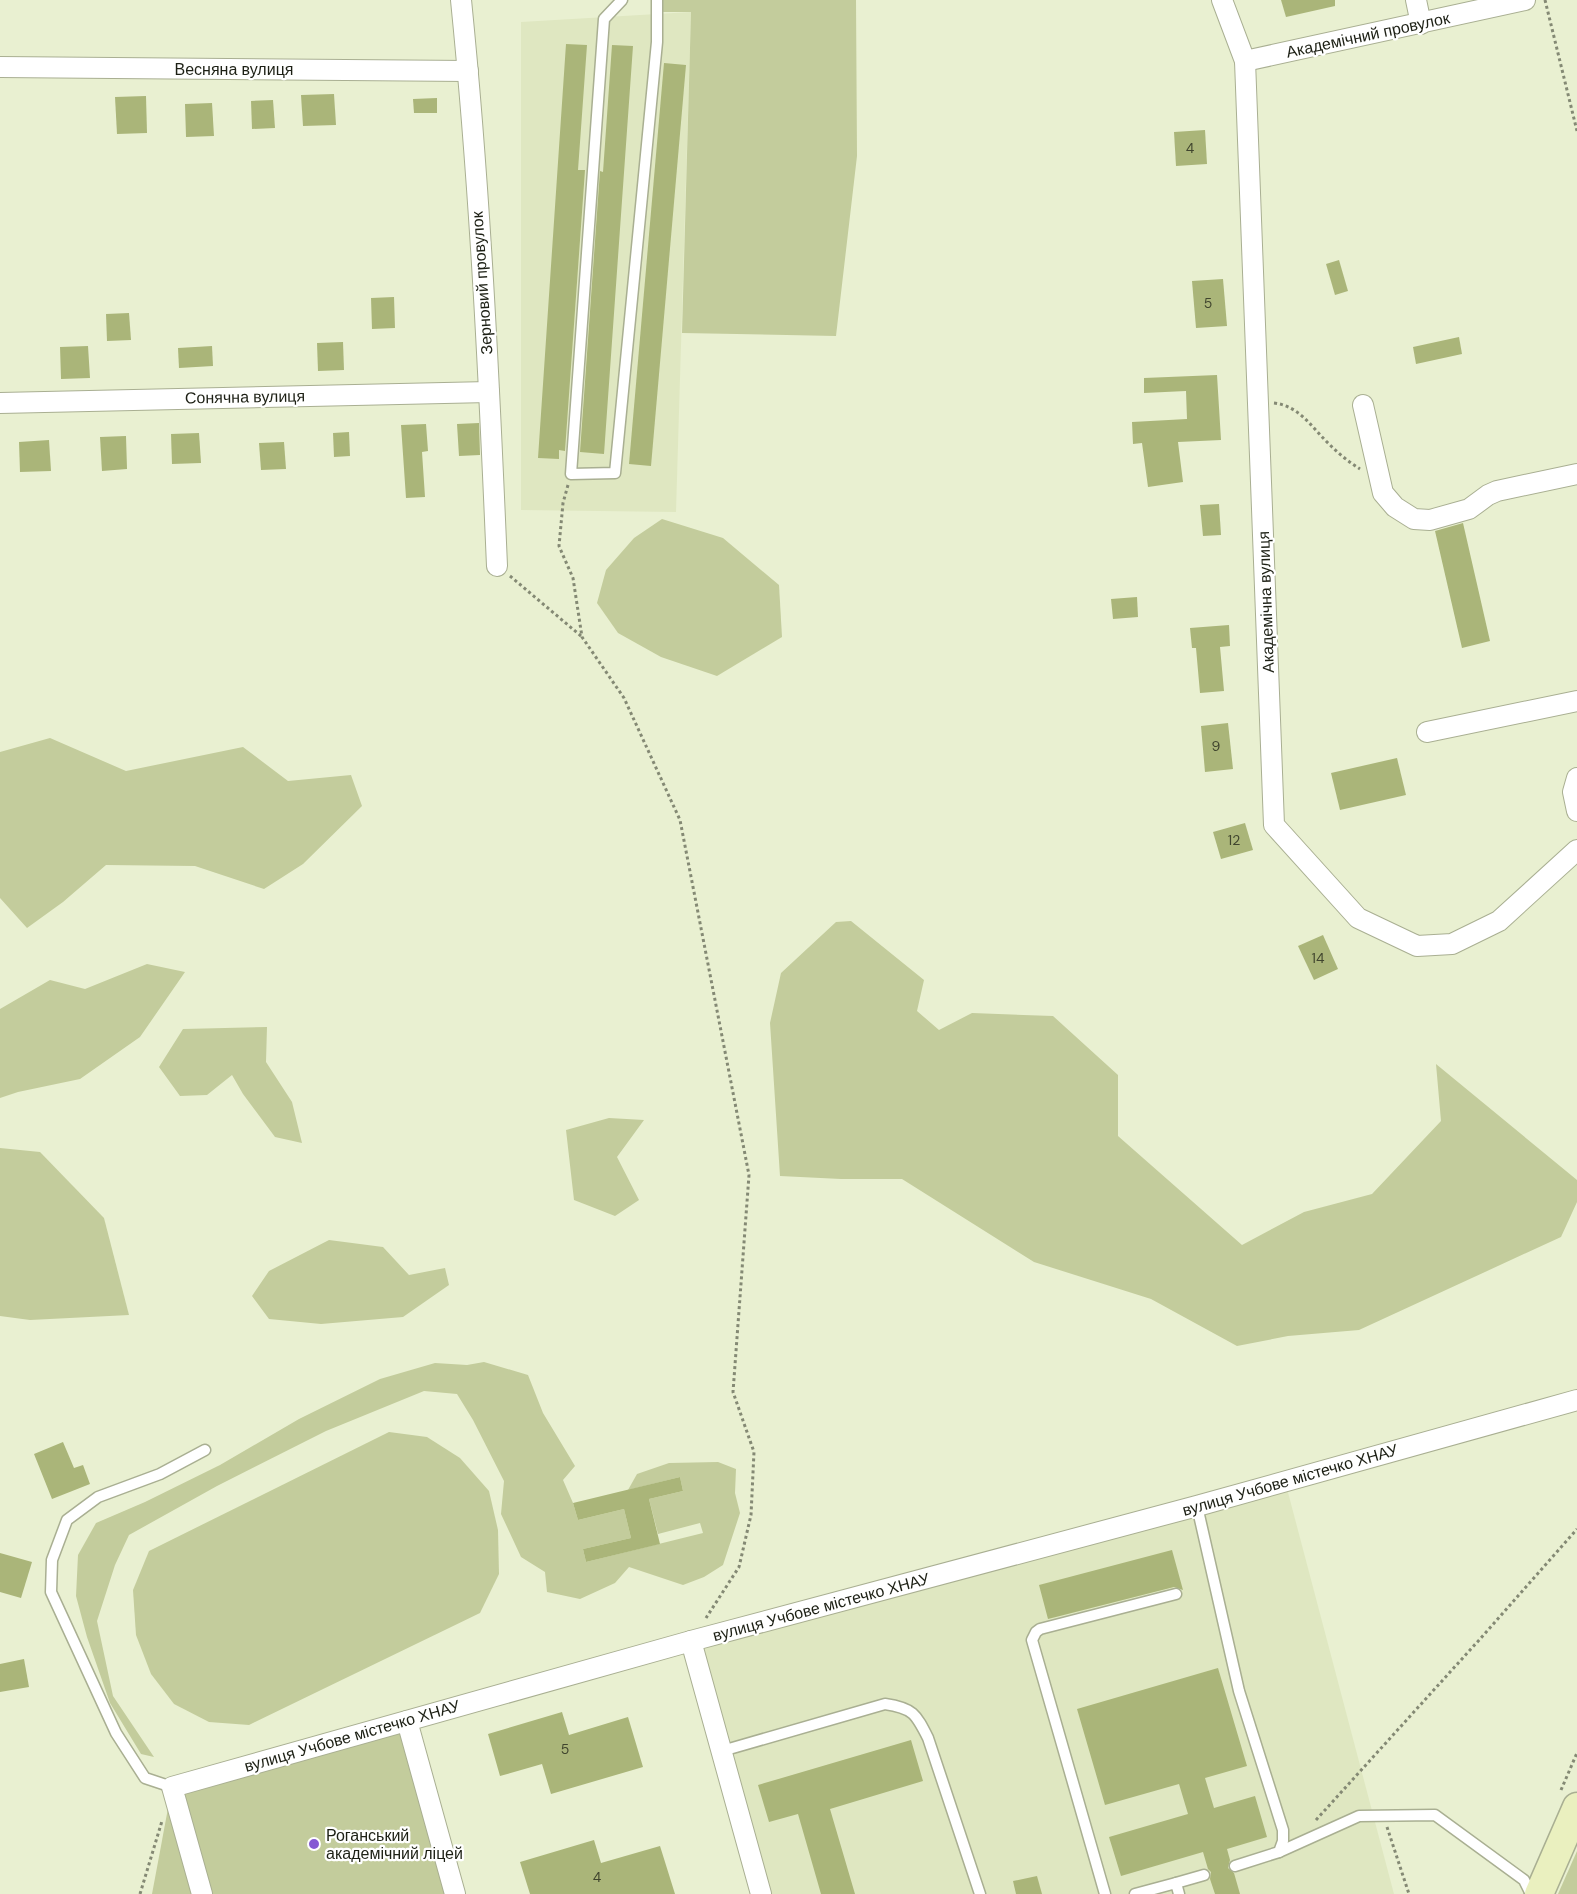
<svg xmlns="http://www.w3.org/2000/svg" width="1577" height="1894" font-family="'DM Sans',sans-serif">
	<rect width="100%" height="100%" fill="#e9f0d1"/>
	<g fill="#dfe7c1">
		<polygon points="691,12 676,512 521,510 521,22"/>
		<polygon points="1285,1481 1394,1894 761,1894 691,1641"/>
	</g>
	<g fill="#c3cc9c">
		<polygon points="657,0 856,0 857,156 836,336 682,333 691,12 657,12"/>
		<polygon points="662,519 723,538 779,585 782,637 717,676 661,657 618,633 597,603 606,570 634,538"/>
		<polygon points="50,738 126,771 243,747 288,781 351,775 362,806 303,864 264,889 195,866 106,865 63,902 27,928 0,898 0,752"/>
		<polygon points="851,921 924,980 917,1011 939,1030 972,1013 1053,1016 1118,1075 1118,1136 1242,1245 1304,1212 1372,1194 1441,1121 1436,1064 1577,1180 1577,1202 1561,1237 1359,1330 1288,1336 1237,1346 1151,1299 1034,1262 902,1179 841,1179 780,1176 770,1023 781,973 836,922"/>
		<polygon points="147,964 185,972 140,1037 80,1079 18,1092 0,1098 0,1009 50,980 85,989"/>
		<polygon points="267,1027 266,1062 292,1102 302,1143 275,1137 243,1094 232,1075 207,1095 180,1096 159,1067 183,1029"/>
		<polygon points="609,1118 644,1120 617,1157 639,1200 615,1216 574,1200 566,1130"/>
		<polygon points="0,1148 40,1152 104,1218 129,1315 30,1320 0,1316"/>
		<polygon points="329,1240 383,1247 409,1275 445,1268 449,1285 403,1317 321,1324 269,1319 252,1296 269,1271"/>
		<polygon points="484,1362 528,1375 543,1413 575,1466 563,1480 573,1503 578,1520 624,1509 631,1538 583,1549 586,1562 703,1533 700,1523 658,1534 649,1499 683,1491 680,1477 628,1490 637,1474 669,1463 718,1462 736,1469 735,1493 740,1513 723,1565 704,1577 683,1585 629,1567 615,1583 580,1599 547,1592 545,1572 521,1557 501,1514 504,1481 473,1420 457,1394 424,1391 326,1431 217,1486 129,1535 115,1565 97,1621 113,1696 154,1757 141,1754 110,1703 87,1637 76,1596 78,1555 96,1523 145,1502 220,1465 299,1419 380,1379 435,1363 467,1365"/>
		<polygon points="389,1432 427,1437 460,1458 489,1491 498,1530 499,1574 480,1613 249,1725 209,1722 174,1704 151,1674 136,1635 133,1590 149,1551"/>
		<polygon points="402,1729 448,1894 208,1894 180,1794"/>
		<polygon points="172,1787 202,1894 152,1894"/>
		<polygon points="1577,1851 1577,1894 1558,1894"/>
	</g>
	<g fill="#aab579">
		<polygon points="1281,0 1335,0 1335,6 1286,17"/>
		<polygon points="566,44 587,45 578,170 585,170 565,451 559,450 559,459 538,458"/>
		<polygon points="612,45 633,46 604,454 580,452 600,171 603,172"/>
		<polygon points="664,63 686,65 651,466 629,464"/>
		<polygon points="334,94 336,125 303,126 301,95"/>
		<polygon points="146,96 147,133 117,134 115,97"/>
		<polygon points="437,98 437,113 414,113 413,99"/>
		<polygon points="273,100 275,128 252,129 251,101"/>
		<polygon points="212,103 214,136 186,137 185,104"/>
		<polygon points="1205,130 1207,164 1176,166 1174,132"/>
		<polygon points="1339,260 1348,291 1335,295 1326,264"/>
		<polygon points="1223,279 1227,326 1196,328 1192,281"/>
		<polygon points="394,297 395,328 372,329 371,298"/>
		<polygon points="129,313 131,340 107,341 106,314"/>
		<polygon points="1459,337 1462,354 1416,364 1413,347"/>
		<polygon points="343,342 344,370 318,371 317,343"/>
		<polygon points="88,346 90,378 61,379 60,347"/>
		<polygon points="212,346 213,366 179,368 178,348"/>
		<polygon points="1217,375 1221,440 1178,442 1183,482 1148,487 1142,443 1133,444 1132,422 1187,419 1186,391 1144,393 1144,378"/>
		<polygon points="479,423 480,455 459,456 457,424"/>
		<polygon points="426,424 428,451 422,452 425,497 406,498 401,425"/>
		<polygon points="349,432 350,456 334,457 333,433"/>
		<polygon points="199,433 201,463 172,464 171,434"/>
		<polygon points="126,436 127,469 102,471 100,437"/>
		<polygon points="49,440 51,471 20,472 19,442"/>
		<polygon points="284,442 286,469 261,470 259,443"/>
		<polygon points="1219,504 1221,535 1203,536 1200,505"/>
		<polygon points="1463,523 1490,641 1462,648 1435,531"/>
		<polygon points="1137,597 1138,617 1113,619 1111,599"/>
		<polygon points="1229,625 1230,646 1220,647 1224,691 1200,693 1196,648 1192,648 1190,628"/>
		<polygon points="1228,723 1233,769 1205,772 1201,726"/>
		<polygon points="1397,758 1406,795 1340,810 1331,773"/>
		<polygon points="1245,823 1253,850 1221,859 1213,832"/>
		<polygon points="1323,935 1338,969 1314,980 1298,946"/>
		<polygon points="63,1442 74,1468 83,1465 90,1484 52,1499 34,1454"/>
		<polygon points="680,1477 683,1491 649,1499 660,1544 586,1562 583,1549 631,1538 624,1509 578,1520 573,1503"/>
		<polygon points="1172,1550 1183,1590 1174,1587 1048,1619 1039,1585"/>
		<polygon points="0,1553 32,1562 21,1598 0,1592"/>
		<polygon points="24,1659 29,1687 0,1692 0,1664"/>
		<polygon points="1218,1668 1247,1766 1205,1778 1214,1808 1255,1796 1267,1837 1227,1849 1230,1860 1228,1868 1234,1873 1240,1894 1215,1894 1210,1879 1211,1872 1208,1869 1203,1852 1121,1876 1109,1837 1188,1814 1179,1784 1105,1805 1077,1709"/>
		<polygon points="562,1712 569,1735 628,1717 643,1767 551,1794 542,1764 500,1776 488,1734"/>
		<polygon points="911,1740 923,1781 830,1809 855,1894 821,1894 798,1814 769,1822 758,1785"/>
		<polygon points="594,1840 601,1863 660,1846 675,1894 530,1894 520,1862"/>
		<polygon points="1037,1876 1042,1894 1016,1894 1013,1881"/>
	</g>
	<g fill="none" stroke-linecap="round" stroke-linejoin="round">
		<g stroke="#a9af92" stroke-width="13">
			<g id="lane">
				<polyline points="622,0 604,19 571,474 615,473 657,42 657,0"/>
				<polyline points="1197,1506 1239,1691 1283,1830 1283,1841 1279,1852 1235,1866"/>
				<path d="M722,1751L885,1704C913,1708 916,1714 928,1738L980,1894"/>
				<polyline points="172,1787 145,1778 116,1733 51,1592 52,1560 67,1520 98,1497 160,1474 205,1450"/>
				<polyline points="1279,1852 1359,1816 1435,1815 1524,1880 1531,1894"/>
				<polyline points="1176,1883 1204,1875"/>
				<polyline points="1105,1894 1032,1640 1036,1632 1040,1629 1176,1594"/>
				<polyline points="1135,1894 1176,1883 1179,1894"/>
			</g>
		</g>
		<g stroke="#a9af92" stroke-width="22">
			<g id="street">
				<path d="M461,0C480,188 489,377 497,566"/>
				<polyline points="1222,0 1245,61 1274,825 1358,918 1417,946 1452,944 1499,921 1577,850"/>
				<polyline points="1416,0 1421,24"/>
				<polyline points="1245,61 1525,0"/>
				<polyline points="0,67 468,71"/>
				<polyline points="0,403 489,392"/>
				<polyline points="1363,405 1383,493 1395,507 1414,519 1430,520 1469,509 1488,495 1497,491 1577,474"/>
				<polyline points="1427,732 1577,701"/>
				<polyline points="1577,778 1573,792 1577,811"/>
				<polyline points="691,1641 761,1894"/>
				<polyline points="407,1721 455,1894"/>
				<polyline points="202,1894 172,1787 691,1641 1197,1506 1577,1400"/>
			</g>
		</g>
		<g stroke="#a9af92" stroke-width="31">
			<polyline id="secondary" points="1539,1894 1577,1807"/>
		</g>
		<g stroke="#848974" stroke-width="3" stroke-dasharray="3 3" stroke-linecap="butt">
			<polyline points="1545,0 1577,131"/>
			<path d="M1274,403C1300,406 1312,428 1330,445C1339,454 1349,462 1360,469"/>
			<polyline points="568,485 563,503 559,546 573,578 582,637 624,698 680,820 749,1175 733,1392 754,1452 751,1515 739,1567 706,1618"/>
			<polyline points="510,576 581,636"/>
			<polyline points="1561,1790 1577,1753"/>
			<polyline points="1316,1820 1480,1639 1577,1529"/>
			<polyline points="1387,1827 1409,1894"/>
			<polyline points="140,1894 162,1821"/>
		</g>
		<use href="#lane" stroke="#fff" stroke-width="10"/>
		<use href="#street" stroke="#fff" stroke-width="20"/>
		<use href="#secondary" stroke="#eaf0bf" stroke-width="28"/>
	</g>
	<circle fill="#8559d3" stroke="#fff" stroke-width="2" cx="314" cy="1844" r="6"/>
	<g text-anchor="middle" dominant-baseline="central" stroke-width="4.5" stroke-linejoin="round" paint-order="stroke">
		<g font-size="14" fill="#40452e">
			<text x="1190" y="148">4</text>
			<text x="1208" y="303">5</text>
			<text x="1216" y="746">9</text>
			<text x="1234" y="840">12</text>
			<text x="1318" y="958">14</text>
			<text x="565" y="1749">5</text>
			<text x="597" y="1877">4</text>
		</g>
		<g font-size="16" fill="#1d2015" stroke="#fff">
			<text transform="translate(1368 35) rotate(-12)">Академічний провулок</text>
			<text x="234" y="69">Весняна вулиця</text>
			<text transform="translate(482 283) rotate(-94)">Зерновий провулок</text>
			<text transform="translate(245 397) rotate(-1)">Сонячна вулиця</text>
			<text transform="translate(1266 602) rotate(-92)">Академічна вулиця</text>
			<text transform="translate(1290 1480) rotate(-16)">вулиця Учбове містечко ХНАУ</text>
			<text transform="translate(821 1607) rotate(-15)">вулиця Учбове містечко ХНАУ</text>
			<text transform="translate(352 1736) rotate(-16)">вулиця Учбове містечко ХНАУ</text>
		</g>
		<g font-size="16" fill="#1d2015" stroke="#fff" text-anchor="start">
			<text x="326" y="1835">Роганський<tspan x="326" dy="18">академічний ліцей</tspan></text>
		</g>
	</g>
</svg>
